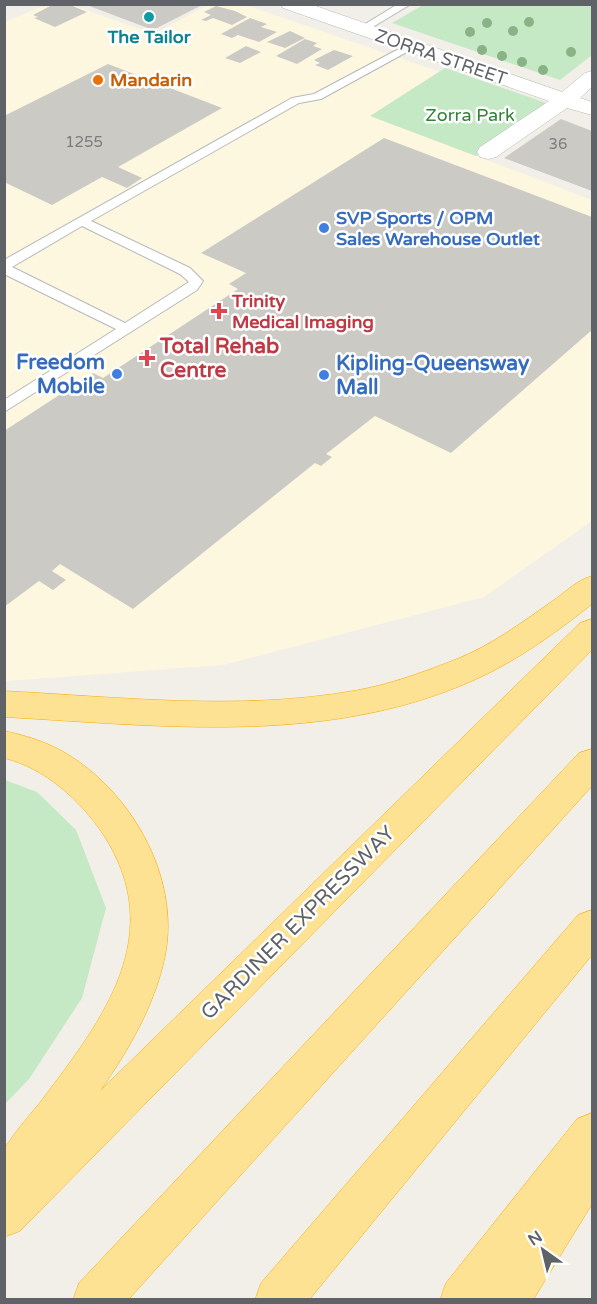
<svg xmlns="http://www.w3.org/2000/svg" width="597" height="1304" font-family="'Varela Round',sans-serif">
	<rect width="100%" height="100%" fill="#f1efe8"/>
	<polygon fill="#fef7e0" points="45,5 72,5 154,34 208,5 246,5 440,72 371,116 592,200 592,521 484,597 223,665 5,681 5,22"/>
	<g fill="#c5e8c5">
		<polygon points="425,4 592,5 592,55 560,80 392,23"/>
		<polygon points="445,68 552,105 476,156 370,116"/>
		<polygon points="5,780 37,792 76,830 106,908 82,998 29,1079 5,1104"/>
	</g>
	<g fill="#cccac5">
		<polygon points="54,4 68,4 87,12 55,27 34,18 38,17 33,15"/>
		<polygon points="84,4 204,4 153,30"/>
		<polygon points="216,6 235,11 247,17 232,25 213,18 206,21 201,20 211,15 204,12"/>
		<polygon points="250,18 267,24 261,27 277,32 259,42 238,35 232,38 221,34"/>
		<polygon points="290,31 305,38 285,48 267,42"/>
		<polygon points="305,39 317,43 313,46 322,49 297,64 276,56"/>
		<polygon points="246,46 261,52 240,63 225,58"/>
		<polygon points="334,50 353,56 328,70 315,65 320,63 314,60"/>
		<polygon points="108,64 222,108 118,167 142,178 127,188 102,177 52,205 4,182 4,116"/>
		<polygon points="561,119 592,131 592,191 504,158"/>
		<polygon points="384,138 592,217 592,330 451,453 375,416 326,454 332,457 321,466 315,463 133,609 60,564 52,571 66,580 53,590 39,581 4,607 4,431 93,373 103,378 238,289 229,284 246,273 201,253"/>
	</g>
	<g fill="none" stroke-linecap="round" stroke-linejoin="round">
		<g stroke="#b5b8bc" stroke-width="2">
			<g id="service">
				<polygon points="398,4 411,4 366,31 358,31 357,29"/>
				<path d="M410,43L415,46L414,48L321,99L299,103L91,221L190,268L203,281L197,290L4,412V400L116,329L4,274V260L292,98L314,94ZM82,226L180,274L189,282L125,323L12,267Z"/>
			</g>
		</g>
		<g stroke="#b5b8bc" stroke-width="1">
			<polygon id="minor" points="281,4 310,4 562,92 585,73 592,71 592,87 580,98 592,102 592,115 567,108 496,157 488,159 480,157 477,152 480,147 549,101 283,8"/>
		</g>
		<g stroke="#f9ab00" stroke-width="1">
			<g id="motorway">
				<path d="M592,576V604C561,629 526,654 491,672C339,748 167,726 4,717V691C120,697 238,711 353,691C389,685 424,672 457,659C492,645 524,621 554,600C567,591 577,580 592,576Z"/>
				<path d="M592,619V650L20,1231L4,1237C4,1218 4,1198 4,1178C4,1170 3,1159 4,1151C6,1142 35,1109 42,1100C103,1019 169,935 103,834C80,800 45,768 4,758V731C24,735 43,741 60,750C130,788 181,877 165,956C155,1005 128,1051 100,1091L580,623Z"/>
				<polygon points="592,749 592,786 128,1300 73,1300 79,1283 579,753"/>
				<polygon points="592,910 592,955 309,1300 255,1300 261,1283 578,915"/>
				<polygon points="592,1113 592,1204 533,1300 440,1300 446,1283 577,1119"/>
			</g>
		</g>
		<use href="#service" fill="#fff" fill-rule="evenodd"/>
		<use href="#minor" fill="#fff" fill-rule="evenodd"/>
		<use href="#motorway" fill="#fde293" fill-rule="evenodd"/>
	</g>
	<g fill="#89b387">
		<circle cx="529" cy="22" r="5"/>
		<circle cx="487" cy="23" r="5"/>
		<circle cx="513" cy="31" r="5"/>
		<circle cx="470" cy="32" r="5"/>
		<circle cx="482" cy="50" r="5"/>
		<circle cx="571" cy="52" r="5"/>
		<circle cx="502" cy="56" r="5"/>
		<circle cx="522" cy="62" r="5"/>
		<circle cx="543" cy="70" r="5"/>
	</g>
	<circle fill="#0f9aa8" stroke="#fff" stroke-width="2" cx="149" cy="17" r="6"/>
	<circle fill="#e8710a" stroke="#fff" stroke-width="2" cx="98" cy="80" r="6"/>
	<g fill="#3f7fe0" stroke="#fff" stroke-width="2">
		<circle cx="324" cy="228" r="6"/>
		<circle cx="117" cy="374" r="6"/>
		<circle cx="324" cy="375" r="6"/>
	</g>
	<g fill="#e0444e" stroke="#fff" stroke-width="2">
		<path d="M216 302h6v6h6v6h-6v6h-6v-6h-6v-6h6z"/>
		<path d="M144 349h6v6h6v6h-6v6h-6v-6h-6v-6h6z"/>
	</g>
	<g text-anchor="middle" dominant-baseline="central" stroke-width="5" stroke-linejoin="round" paint-order="stroke">
		<g font-size="15" fill="#7a7d7f">
			<text x="84" y="142">1255</text>
			<text x="558" y="144">36</text>
		</g>
		<g font-size="18" font-weight="bold" fill="#0d838f" stroke="#fff">
			<text x="149" y="37">The Tailor</text>
		</g>
		<g font-size="18" fill="#5f6368" stroke="#fff">
			<text transform="translate(441 57) rotate(19)">ZORRA STREET</text>
		</g>
		<g font-size="18" font-weight="bold" fill="#c56008" stroke="#fff" text-anchor="start">
			<text x="110" y="80">Mandarin</text>
		</g>
		<g font-size="18" fill="#348238" stroke="#fff">
			<text x="470" y="115">Zorra Park</text>
		</g>
		<g font-size="18" font-weight="bold" fill="#366cbe" stroke="#fff" text-anchor="start">
			<text x="336" y="218">SVP Sports / OPM<tspan x="336" dy="21">Sales Warehouse Outlet</tspan></text>
		</g>
		<g font-size="18" font-weight="bold" fill="#be3a42" stroke="#fff" text-anchor="start">
			<text x="232" y="301">Trinity<tspan x="232" dy="21">Medical Imaging</tspan></text>
		</g>
		<g font-size="21" font-weight="bold" fill="#be3a42" stroke="#fff" text-anchor="start">
			<text x="160" y="346">Total Rehab<tspan x="160" dy="24">Centre</tspan></text>
		</g>
		<g font-size="21" font-weight="bold" fill="#366cbe" stroke="#fff" text-anchor="end">
			<text x="105" y="362">Freedom<tspan x="105" dy="24">Mobile</tspan></text>
			<text x="336" y="363" text-anchor="start">Kipling-Queensway<tspan x="336" dy="24">Mall</tspan></text>
		</g>
		<g font-size="21" fill="#5f6368" stroke="#fff">
			<text transform="translate(298 923) rotate(-45)">GARDINER EXPRESSWAY</text>
		</g>
	</g>
	<rect width="597" height="1304" fill="none" stroke="#5f6368" stroke-width="12"/>
	<g transform="translate(543 1250) rotate(326)" stroke="#ffffff" stroke-width="4.5" paint-order="stroke">
	<path d="M0-4.5L10 22L0 15L-10 22Z" fill="#5f6368"/>
	<text y="-9" font-size="16" font-weight="bold" text-anchor="middle" fill="#5f6368">N</text>
	</g>
</svg>
